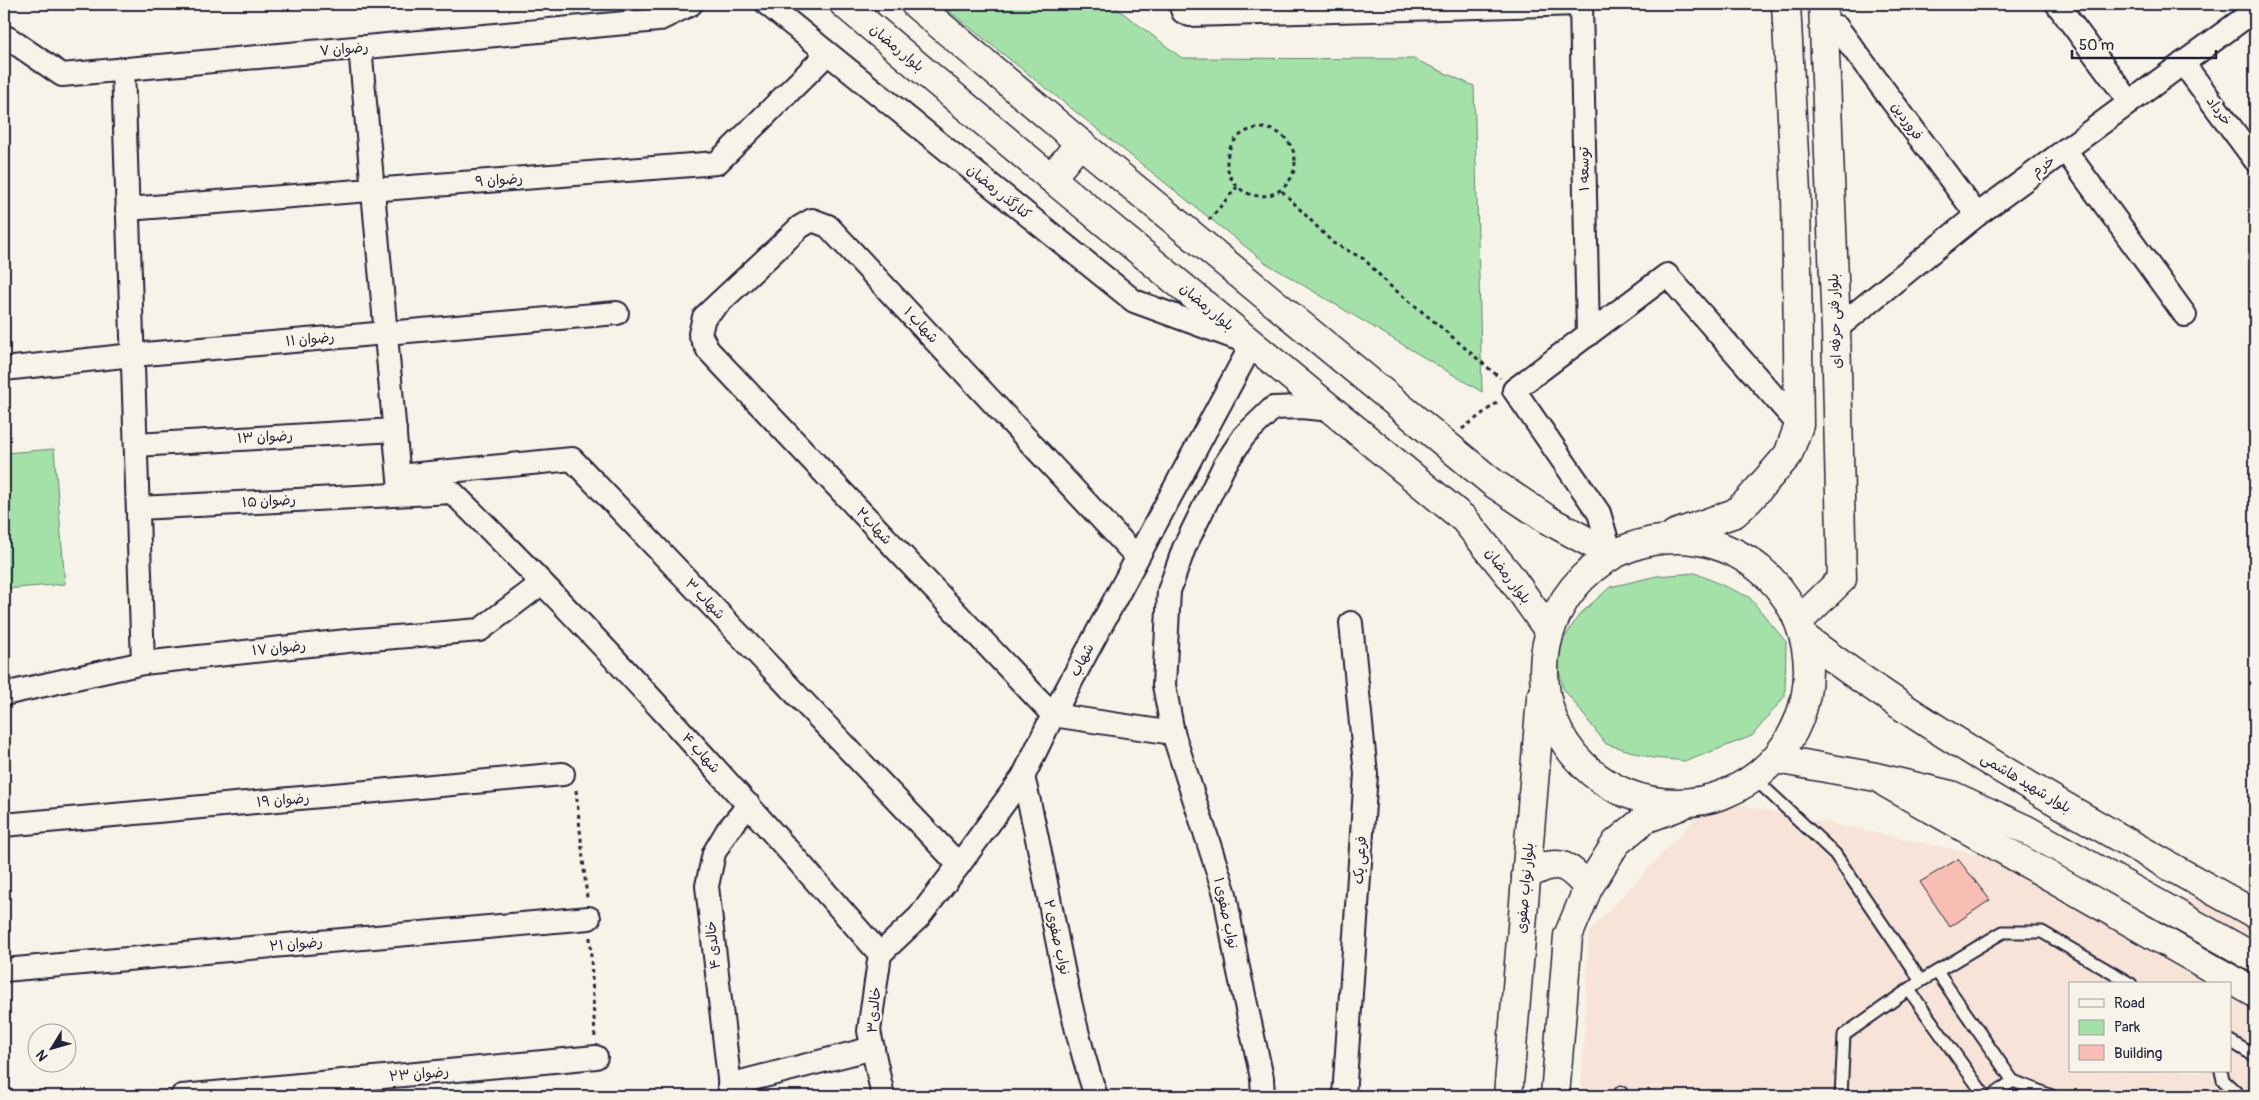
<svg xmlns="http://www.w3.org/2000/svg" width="2259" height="1100" font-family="Pangolin,'Playpen Sans Arabic',sans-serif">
	<rect width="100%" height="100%" fill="#f7f3e8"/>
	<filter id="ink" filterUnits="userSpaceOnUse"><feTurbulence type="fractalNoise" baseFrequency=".02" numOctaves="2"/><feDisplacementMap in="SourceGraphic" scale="10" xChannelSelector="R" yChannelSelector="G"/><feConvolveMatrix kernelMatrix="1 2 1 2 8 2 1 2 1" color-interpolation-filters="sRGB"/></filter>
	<g filter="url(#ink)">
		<path fill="#f8e3d8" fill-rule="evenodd" d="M1713,799L2255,912V1096H1581L1589,932ZM2070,984H2230V1071H2070Z"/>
		<g fill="#a4e1a8" stroke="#638272">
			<polygon points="940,4 1111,4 1182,58 1414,59 1474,86 1482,392 1266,263"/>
			<polygon points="54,449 65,584 4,589 4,453"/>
			<polygon points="1695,573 1749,597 1786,642 1785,696 1752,736 1687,761 1653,758 1606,744 1563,688 1555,653 1579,615 1610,587 1657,576"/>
		</g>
		<polygon fill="#f9beb3" stroke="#22223b" points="1958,859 1990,900 1950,927 1920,882"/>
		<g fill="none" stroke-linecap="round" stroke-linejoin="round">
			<g stroke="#22223b" stroke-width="15">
				<g id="lane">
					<polyline points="1754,778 1835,854 1921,981"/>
					<polyline points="1937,972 2013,1081 2052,1096"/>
					<polyline points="1909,990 1985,1096"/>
					<polyline points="2230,1041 2255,1056"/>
					<polyline points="2221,1071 2223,1080 2240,1096"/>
					<polyline points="1621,1096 1621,1092"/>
					<polyline points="1841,1096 1844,1035 1921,981 2003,932 2042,932 2131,984"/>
					<polyline points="1991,1096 2013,1081"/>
				</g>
			</g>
			<g stroke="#22223b" stroke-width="26">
				<g id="street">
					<polyline points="767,4 1134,301 1252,344 1053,715 1023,777 959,865 919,917 880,954"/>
					<polyline points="1180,4 1183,12 1190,15 1582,4"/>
					<polyline points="1581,4 1588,335"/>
					<polyline points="2057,4 2130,102"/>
					<polyline points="1837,27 1977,215"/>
					<polyline points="4,39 8,38 62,75 658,20 691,4"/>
					<polyline points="360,47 400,490"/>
					<polyline points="2183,63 2255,160"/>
					<polyline points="123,69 143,663"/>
					<polyline points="2065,150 2185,315"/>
					<polyline points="127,209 717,163 827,54"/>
					<polyline points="1836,329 1977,215 2255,10"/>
					<polyline points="4,369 133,355 617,313"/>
					<polyline points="136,445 395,430"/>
					<polyline points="399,476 572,459 959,865"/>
					<path d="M138,508L452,492C602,639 741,796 880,954"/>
					<polyline points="1611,554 1599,513 1514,390 1667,275 1799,425"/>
					<polyline points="1137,557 828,226 812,220 800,227 704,317 700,334 708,350 1053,715 1173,733"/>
					<polyline points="4,694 143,663 347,641 480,630 542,583"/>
					<path d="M1023,777C1050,882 1061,992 1096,1096"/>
					<polyline points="4,825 563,774"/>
					<polyline points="880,954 869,1031 883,1096"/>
					<polyline points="4,970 589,918"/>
					<polyline points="729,1085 873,1048"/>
					<polyline points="182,1096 596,1057"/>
					<polyline points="731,1096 707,886 714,853 727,831 749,805"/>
					<polyline points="1263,1096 1262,1078 1237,963 1225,894 1173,733 1164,685 1169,591 1184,548 1224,466 1244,436 1273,408 1301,407 1332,410"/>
					<polyline points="1344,1096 1366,774 1351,623"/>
				</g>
			</g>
			<g stroke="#22223b" stroke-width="31">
				<polyline id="secondary" points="1886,783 2255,993"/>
			</g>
			<g stroke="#22223b" stroke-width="31">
				<g id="primary">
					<polyline points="844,4 1051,178 1464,519 1510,576 1549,631"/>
					<polyline points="915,4 1080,143 1493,483 1550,521 1611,554"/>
					<polyline points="1051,178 1080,143"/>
					<polyline points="1675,534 1735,513 1749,500 1788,455 1799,425 1796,193 1786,4"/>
					<circle cx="1676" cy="671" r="132"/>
					<polyline points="1799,621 1842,579 1836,329 1823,4"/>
					<path d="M1805,638C1946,744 2102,828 2255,914"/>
					<polyline points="1776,759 1876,777 1951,795 2025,829 2255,958"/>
					<path d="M1526,876C1556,858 1567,862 1588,888"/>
					<polyline points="1508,1096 1541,698"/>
					<polyline points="1555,1096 1568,936 1588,888 1616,843 1645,819 1680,806"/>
				</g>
			</g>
			<g stroke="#22223b" stroke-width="3" stroke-dasharray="4 4" stroke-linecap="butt">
				<circle cx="1261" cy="162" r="34"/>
				<polyline points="1282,191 1333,243 1364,259 1389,285 1436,323 1500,378"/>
				<polyline points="1209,220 1237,187"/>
				<polyline points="1462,429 1499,401"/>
				<polyline points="576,790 587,898"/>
				<polyline points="590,937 595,1038"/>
			</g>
			<use href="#lane" stroke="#f7f3e8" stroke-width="11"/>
			<use href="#street" stroke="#f7f3e8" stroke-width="22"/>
			<use href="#secondary" stroke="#f7f3e8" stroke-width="28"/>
			<use href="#primary" stroke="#f7f3e8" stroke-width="28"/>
		</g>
	</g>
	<g text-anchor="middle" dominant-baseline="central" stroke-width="4.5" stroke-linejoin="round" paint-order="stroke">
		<g font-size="14" fill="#22223b" stroke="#f7f3e8">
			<text transform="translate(897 48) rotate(40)">بلوار رمضان</text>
			<text transform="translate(344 49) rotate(-5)">رضوان ۷</text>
			<text transform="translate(2219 111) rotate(54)">خرداد</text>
			<text transform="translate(1907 121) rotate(54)">فروردین</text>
			<text transform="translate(2043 166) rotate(-36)">خرم</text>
			<text transform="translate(1584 169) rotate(-91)">توسعه ۱</text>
			<text transform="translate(499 180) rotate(-4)">رضوان ۹</text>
			<text transform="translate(999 192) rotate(39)">کنارگذر رمضان</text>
			<text transform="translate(1207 307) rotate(40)">بلوار رمضان</text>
			<text transform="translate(1835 321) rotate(-92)">بلوار فنی حرفه ای</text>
			<text transform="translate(921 325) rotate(47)">شهاب ۱</text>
			<text transform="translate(310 339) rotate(-5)">رضوان ۱۱</text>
			<text transform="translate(265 437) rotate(-3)">رضوان ۱۳</text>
			<text transform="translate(269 501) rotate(-3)">رضوان ۱۵</text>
			<text transform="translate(874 526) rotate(47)">شهاب۲</text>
			<text transform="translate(1508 576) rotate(53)">بلوار رمضان</text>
			<text transform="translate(705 599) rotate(46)">شهاب ۳</text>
			<text transform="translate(279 648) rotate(-6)">رضوان ۱۷</text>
			<text transform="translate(1082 660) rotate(-62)">شهاب</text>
			<text transform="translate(701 753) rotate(47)">شهاب ۴</text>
			<text transform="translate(2026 783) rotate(31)">بلوار شهید هاشمی</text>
			<text transform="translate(283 800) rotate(-5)">رضوان ۱۹</text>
			<text transform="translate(1360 860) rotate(-86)">فرعی یک</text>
			<text transform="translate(1525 888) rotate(-85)">بلوار نواب صفوی</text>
			<text transform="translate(1226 913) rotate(78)">نواب صفوی ۱</text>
			<text transform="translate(1057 937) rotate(77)">نواب صفوی ۲</text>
			<text transform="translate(296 944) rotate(-5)">رضوان ۲۱</text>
			<text transform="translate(713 945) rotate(-96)">خالدی ۴</text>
			<text transform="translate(874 1010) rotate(-85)">خالدی۳</text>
			<text transform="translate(419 1074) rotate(-5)">رضوان ۲۳</text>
		</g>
	</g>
	<rect width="2259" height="1100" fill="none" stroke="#f7f3e8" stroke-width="20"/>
	<rect x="10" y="10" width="2239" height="1080" fill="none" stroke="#22223b" stroke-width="2" filter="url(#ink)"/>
	<rect x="2069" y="982" width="162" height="90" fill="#f7f3e8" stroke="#a29fa3"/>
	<rect x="2079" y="999" width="25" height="8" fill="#f7f3e8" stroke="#a29fa3"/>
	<text x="2114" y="1008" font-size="15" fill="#22223b">Road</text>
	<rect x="2079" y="1020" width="25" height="15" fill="#a4e1a8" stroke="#a29fa3"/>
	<text x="2114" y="1032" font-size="15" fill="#22223b">Park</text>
	<rect x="2079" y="1045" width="25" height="15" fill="#f9beb3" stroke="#a29fa3"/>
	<text x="2114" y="1058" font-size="15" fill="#22223b">Building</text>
	<g transform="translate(52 1048) rotate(233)"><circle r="24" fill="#f7f3e8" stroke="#a29fa3"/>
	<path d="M0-4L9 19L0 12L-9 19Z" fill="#22223b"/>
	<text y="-8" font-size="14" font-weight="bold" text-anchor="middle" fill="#22223b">N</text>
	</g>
	<path d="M2072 50v8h144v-8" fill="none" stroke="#22223b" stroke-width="2.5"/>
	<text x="2079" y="50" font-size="15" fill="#22223b" stroke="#f7f3e8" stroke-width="4" paint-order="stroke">50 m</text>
</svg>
